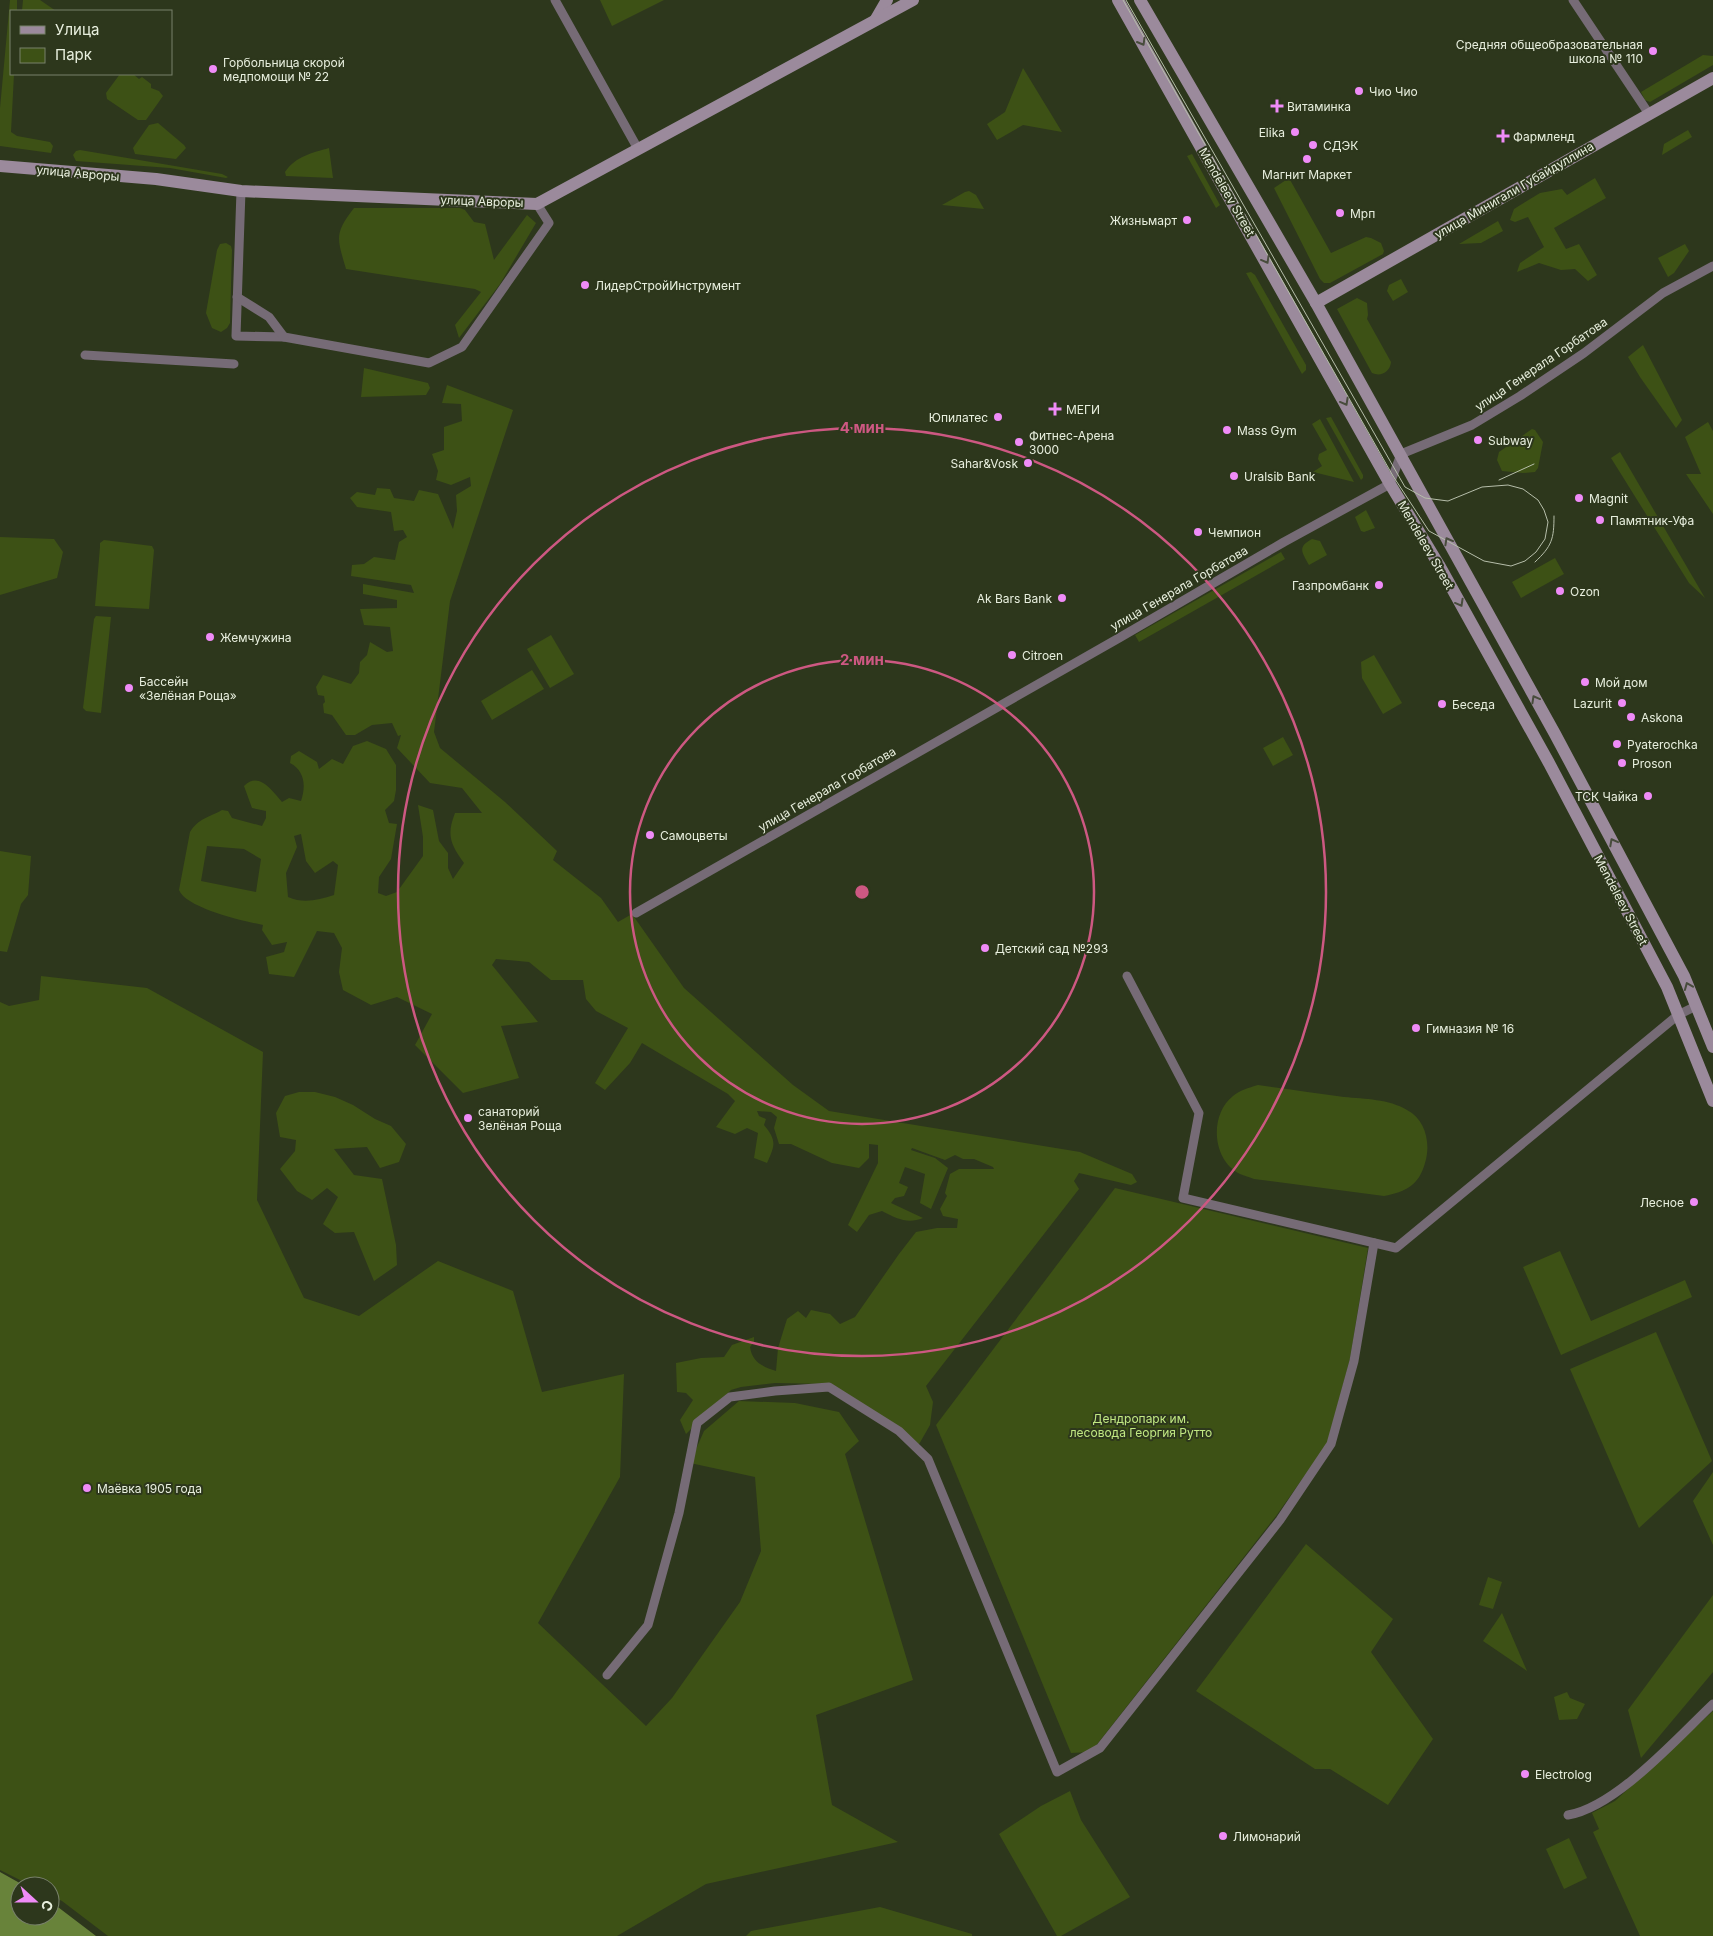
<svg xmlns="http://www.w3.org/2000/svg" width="1713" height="1936" font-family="Inter,sans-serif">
	<rect width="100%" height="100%" fill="#2d371c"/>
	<g fill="#3d5115" fill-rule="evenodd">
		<polygon points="10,0 17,0 17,11 11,11 11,74 14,74 11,132 17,136 50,142 53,146 51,153 0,146 0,108"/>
		<polygon points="23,0 40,0 56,11 22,11"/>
		<polygon points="600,0 664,0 612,26"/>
		<polygon points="1703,55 1713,56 1713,65 1650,102 1645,100 1641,92"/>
		<polygon points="1023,68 1062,132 1023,125 997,140 987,124 1005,112"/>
		<polygon points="120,74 133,74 139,79 142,77 151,84 151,88 159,91 163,96 146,120 138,120 107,99 106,93"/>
		<polygon points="158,123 184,145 186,148 176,159 135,154 133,148 149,125"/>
		<polygon points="1688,130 1692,137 1662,155 1664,144"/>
		<path d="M329,148L333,178L286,176L285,172C296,156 312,153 329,148Z"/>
		<polygon points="80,150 222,174 228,177 226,178 170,168 76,161 73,155 76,151"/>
		<polygon points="1192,154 1220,205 1216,208 1187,156"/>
		<polygon points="1289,178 1331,253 1366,237 1371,238 1381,243 1384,251 1383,254 1330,283 1324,283 1320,279 1274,188"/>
		<polygon points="1595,178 1606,198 1554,228 1566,249 1579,244 1597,275 1588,281 1575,269 1561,270 1539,263 1517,272 1520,263 1544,247 1528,217 1515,222 1510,220 1514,209 1540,193 1562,189 1567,195"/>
		<polygon points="969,191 976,195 984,209 942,205 965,192"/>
		<path d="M354,208H460L465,210L474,222L485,224L494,260L527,215L536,223L500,284L459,338L455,325L481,292L475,289L346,269C337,238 334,234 354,208Z"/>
		<polygon points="1498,221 1503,231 1481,243 1459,244"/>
		<polygon points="226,243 231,246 232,250 230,323 227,328 221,332 212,328 206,313 217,250 220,244"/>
		<polygon points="1685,244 1689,251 1674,273 1668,277 1658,258"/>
		<polygon points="1251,272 1255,275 1306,365 1306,370 1302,374 1246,273"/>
		<polygon points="1401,279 1408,292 1393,301 1387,291 1389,285"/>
		<path d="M1357,298L1367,303L1368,315L1367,319L1391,362C1390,372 1381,377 1372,373L1337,309Z"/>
		<polygon points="1643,345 1682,420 1676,428 1640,377 1628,357"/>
		<polygon points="364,368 428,383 430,388 426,395 361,397"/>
		<path d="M447,385L513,410L450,601L434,732L440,748L505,802L557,851L553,860L601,898L618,922L632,914L684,988L793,1085L829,1111L1080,1152L1132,1174L1137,1182L1131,1185L1079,1173L1074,1181L1079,1189L926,1386L933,1402L930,1425L918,1446L828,1384L775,1383L741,1387L731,1390L686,1434L680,1420L693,1400L686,1393L677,1392L676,1363L701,1358L724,1357L732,1345L754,1337V1342L750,1347C752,1362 763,1367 776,1371L778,1348L787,1319L798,1311L806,1318L811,1310L830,1314L840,1324L855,1317L899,1254L916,1232L937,1228H957L958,1219L943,1216L940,1209L947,1196L945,1193L950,1174L959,1169H994L993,1167L974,1159H963L955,1155L945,1160L912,1148L911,1150L935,1158L948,1168L931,1209L920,1203L925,1174L905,1167L899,1183L908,1187L904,1196L895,1198L891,1203L923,1218C908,1224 897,1219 882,1211L869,1215L857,1232L848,1225L878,1163V1145L869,1144V1158L859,1168L832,1163L791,1144H779L774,1128L777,1117L771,1112L757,1111L759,1116L766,1119L764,1125C777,1141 775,1145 767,1163L754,1158L758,1133L747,1128L735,1134L716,1127L735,1101L728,1094L642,1043L630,1063L605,1090L595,1083L628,1028L596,1011L586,999L583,980H551L529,962L496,959L492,965L538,1022L501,1026L519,1078L463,1093L415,1045L432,1014L397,997L371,1005L343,990L339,972L342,948L334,933L317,931L294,977L269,974L266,957L284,952L287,942L272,945L262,930L263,925C243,921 186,908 179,890L190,832C199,818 208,818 222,810L228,811L232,818L262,826L266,818V811L252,808L244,786C259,771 272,791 282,802L289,798L301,801C306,786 305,771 290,763L291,756L299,751L317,762L319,769L332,759L343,764L353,746L367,741L386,749L396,765V790L394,801L385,810L389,823L397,824L391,859L379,877L378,893L386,896L397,892L423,856V837L418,805L433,810L439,841L448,853V868L453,879L464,863C451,845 446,836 455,813H482L462,788L430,783L397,748L401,735L398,736L392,723L372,725L355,735H346L332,715L324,713L323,704L325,702L324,696L318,695L316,687L323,675L351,684L359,673L360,662L367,655L370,642L387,652L393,651L390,627L364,625L360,609L397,608V600L363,594V584L414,593L411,585L351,576L352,565L364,564L374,557L395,560L399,542L407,537L403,530L394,531L391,512L357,507L350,498L357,492L375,495L377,488L390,489L394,498L414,501L419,490L438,494L453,529L457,511L456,495L471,486L470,477L451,485L436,480L438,471L432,454L444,450V427L462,421L461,404L442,403ZM301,834L306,861L315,873L333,861L338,865L334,895C318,900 304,904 288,897L286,873L297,847L294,836ZM207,846L244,849L261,859L256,892L201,881Z"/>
		<polygon points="1331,417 1363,475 1363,478 1361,480 1326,418"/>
		<polygon points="1320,419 1354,482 1313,472 1322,466 1318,459 1319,454 1327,450 1312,424"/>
		<polygon points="1708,422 1713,431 1713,514 1686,474 1701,474 1685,437"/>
		<polygon points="1532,429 1535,430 1543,442 1538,468 1535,472 1523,473 1502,471 1497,460 1499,452"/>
		<polygon points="1620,452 1705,598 1689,583 1611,458"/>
		<polygon points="1366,510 1375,528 1364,532 1361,531 1355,517"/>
		<polygon points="0,537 54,539 63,552 57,578 0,595"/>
		<path d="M1312,539L1320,541L1327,555L1309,565C1302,552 1297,547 1312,539Z"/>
		<polygon points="104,540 152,546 154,550 149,609 95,606 100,547 100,543"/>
		<polygon points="1281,552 1285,559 1139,642 1135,635"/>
		<polygon points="1555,558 1564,574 1521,598 1512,582"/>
		<polygon points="96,616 111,617 101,713 86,711 83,708 94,619"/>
		<polygon points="551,635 574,674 550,688 527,649"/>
		<polygon points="1374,655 1402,703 1383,714 1362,678 1361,662"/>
		<polygon points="532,670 544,689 492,720 481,701"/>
		<polygon points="1283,737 1293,755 1273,766 1263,748"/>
		<polygon points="0,851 31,856 28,895 21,904 7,952 0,951"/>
		<polygon points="41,976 147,988 263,1052 257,1200 304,1298 359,1316 438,1261 513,1291 542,1392 624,1374 620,1477 538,1623 646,1726 672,1698 740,1602 761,1551 755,1477 690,1463 704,1431 739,1401 795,1403 839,1412 859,1441 845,1454 913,1680 816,1715 832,1805 898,1842 706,1884 617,1936 108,1936 62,1901 50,1895 50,1886 32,1886 0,1870 0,1002 9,1006 39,1000"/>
		<path d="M1258,1085C1287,1089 1316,1093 1344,1097C1365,1099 1389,1099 1407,1110C1426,1120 1431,1144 1425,1163C1419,1185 1406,1192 1384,1196L1254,1179C1250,1177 1244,1176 1240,1174C1212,1160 1209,1115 1233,1096C1240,1090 1248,1088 1258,1085Z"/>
		<polygon points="299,1092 315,1092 335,1097 353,1105 375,1119 391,1126 406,1144 399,1162 380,1168 367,1147 334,1149 354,1175 382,1179 396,1245 397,1265 374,1281 354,1232 335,1233 323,1224 338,1197 327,1188 312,1200 297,1191 280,1169 295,1151 296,1140 280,1137 276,1113 285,1096"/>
		<polygon points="1115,1188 1368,1248 1350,1359 1327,1444 1276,1516 1091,1752 1071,1753 936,1425"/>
		<polygon points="1560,1251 1591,1321 1685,1280 1692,1297 1561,1355 1523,1267"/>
		<polygon points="1656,1332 1712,1461 1639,1528 1570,1369"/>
		<polygon points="1713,1472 1713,1545 1693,1501"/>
		<polygon points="1306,1544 1393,1619 1371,1652 1433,1739 1388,1805 1330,1769 1315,1769 1196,1691"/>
		<polygon points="1488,1577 1502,1582 1493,1609 1479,1605"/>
		<polygon points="1713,1595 1713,1672 1641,1758 1628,1710"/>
		<polygon points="1502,1613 1527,1671 1483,1641"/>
		<polygon points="1567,1692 1570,1698 1585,1704 1577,1719 1559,1720 1554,1697"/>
		<polygon points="1713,1711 1713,1936 1640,1936 1593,1832 1599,1829 1592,1813 1615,1801"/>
		<polygon points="1070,1791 1081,1820 1130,1897 1061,1936 1057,1936 999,1834 1041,1806"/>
		<polygon points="1569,1838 1587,1878 1564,1889 1546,1849"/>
		<polygon points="880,1907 972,1934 972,1936 746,1936 751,1931"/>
	</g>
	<polygon fill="#68833a" points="0,1872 25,1886 20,1886 20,1916 50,1916 50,1901 96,1936 0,1936"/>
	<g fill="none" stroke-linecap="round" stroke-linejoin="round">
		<g stroke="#766b76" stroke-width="9">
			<polyline points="555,0 638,149"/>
			<polyline points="1573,0 1649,114"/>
			<polyline points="241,191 236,336 284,337 429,363 462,347 549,223 537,204"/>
			<polyline points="237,297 269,317 284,337"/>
			<polyline points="85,355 234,364"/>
			<polyline points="636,913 1119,638 1284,542 1390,484 1401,454 1472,425 1520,396 1584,353 1663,293 1713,266"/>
			<polyline points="1127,976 1199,1113 1183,1198 1396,1248 1678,1015 1696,1006"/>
			<polyline points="607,1675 648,1625 679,1513 697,1423 730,1397 775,1391 829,1387 899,1431 928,1459 1057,1772 1100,1748 1280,1520 1331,1444 1354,1361 1374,1243"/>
			<path d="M1568,1815C1616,1807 1677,1738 1713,1704"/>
		</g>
		<g stroke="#9b8a9c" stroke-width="12">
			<polyline points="1118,0 1390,484 1439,565 1549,763 1667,987 1713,1101"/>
			<polyline points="1140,0 1316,303 1555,734 1684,976 1713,1047"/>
			<polyline points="876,19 887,0"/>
			<polyline points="0,166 156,179 241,191 537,204 913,0"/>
			<polyline points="1316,303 1713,78"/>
		</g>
		<g stroke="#b6beaa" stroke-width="1">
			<polyline points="1123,0 1393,476 1429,531 1484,561 1511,566 1525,561 1536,552 1545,539 1548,522 1544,510 1538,500 1523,489 1508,485 1482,487 1448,501 1425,498 1405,487 1126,0"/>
			<polyline points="1499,480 1534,464"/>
			<path d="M1535,562C1552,546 1554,539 1554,516"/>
		</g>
	</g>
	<defs><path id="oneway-chevron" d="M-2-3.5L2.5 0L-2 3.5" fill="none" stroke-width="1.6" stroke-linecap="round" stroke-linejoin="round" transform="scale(1.25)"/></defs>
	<g stroke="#484c3c">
		<use href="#oneway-chevron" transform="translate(1142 42) rotate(60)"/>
		<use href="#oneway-chevron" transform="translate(1266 260) rotate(61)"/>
		<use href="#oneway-chevron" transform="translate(1345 402) rotate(61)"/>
		<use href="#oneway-chevron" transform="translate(1448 541) rotate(-119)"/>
		<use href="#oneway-chevron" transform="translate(1460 603) rotate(61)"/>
		<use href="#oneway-chevron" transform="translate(1535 699) rotate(-119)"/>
		<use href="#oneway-chevron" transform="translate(1613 842) rotate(-118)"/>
		<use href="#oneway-chevron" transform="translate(1688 986) rotate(-112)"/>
	</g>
	<g fill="none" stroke="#cd5882" stroke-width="2.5">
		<circle cx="862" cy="892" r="232"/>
		<circle cx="862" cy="892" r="464"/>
	</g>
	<g fill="#ef8bf7" stroke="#2d371c" stroke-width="2">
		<circle cx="1653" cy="51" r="5"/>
		<circle cx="213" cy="69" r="5"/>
		<circle cx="1359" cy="91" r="5"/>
		<path d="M1274.5 98.5h5v5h5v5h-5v5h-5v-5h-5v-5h5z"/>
		<circle cx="1295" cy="132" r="5"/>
		<path d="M1500.5 128.5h5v5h5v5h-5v5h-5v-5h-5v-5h5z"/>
		<circle cx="1313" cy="145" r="5"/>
		<circle cx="1307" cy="159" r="5"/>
		<circle cx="1340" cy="213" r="5"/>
		<circle cx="1187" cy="220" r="5"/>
		<circle cx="585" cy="285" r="5"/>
		<path d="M1052.5 401.5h5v5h5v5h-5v5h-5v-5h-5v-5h5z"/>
		<circle cx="998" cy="417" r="5"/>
		<circle cx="1227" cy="430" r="5"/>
		<circle cx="1478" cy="440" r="5"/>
		<circle cx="1019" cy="442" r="5"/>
		<circle cx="1028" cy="463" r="5"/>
		<circle cx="1234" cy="476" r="5"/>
		<circle cx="1579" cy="498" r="5"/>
		<circle cx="1600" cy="520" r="5"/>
		<circle cx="1198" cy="532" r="5"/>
		<circle cx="1379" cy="585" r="5"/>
		<circle cx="1560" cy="591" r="5"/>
		<circle cx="1062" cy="598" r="5"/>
		<circle cx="210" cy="637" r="5"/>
		<circle cx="1012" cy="655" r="5"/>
		<circle cx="1585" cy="682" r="5"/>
		<circle cx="129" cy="688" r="5"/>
		<circle cx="1622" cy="703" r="5"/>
		<circle cx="1442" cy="704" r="5"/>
		<circle cx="1631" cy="717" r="5"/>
		<circle cx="1617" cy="744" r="5"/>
		<circle cx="1622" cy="763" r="5"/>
		<circle cx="1648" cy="796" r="5"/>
		<circle cx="650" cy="835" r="5"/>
		<circle cx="985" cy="948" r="5"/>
		<circle cx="1416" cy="1028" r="5"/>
		<circle cx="468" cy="1118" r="5"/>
		<circle cx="1694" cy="1202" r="5"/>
		<circle cx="87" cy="1488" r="5"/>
		<circle cx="1525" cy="1774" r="5"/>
		<circle cx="1223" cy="1836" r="5"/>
	</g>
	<g text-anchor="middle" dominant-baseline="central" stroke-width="4" stroke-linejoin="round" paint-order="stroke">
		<g font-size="12" fill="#e8efde" stroke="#2d371c" text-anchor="start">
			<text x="1643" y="44" text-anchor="end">Средняя общеобразовательная<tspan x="1643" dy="14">школа № 110</tspan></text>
			<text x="223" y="62">Горбольница скорой<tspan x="223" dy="14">медпомощи № 22</tspan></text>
			<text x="1369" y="91">Чио Чио</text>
			<text x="1287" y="106">Витаминка</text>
			<text x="1285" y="132" text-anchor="end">Elika</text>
			<text x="1513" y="136">Фармленд</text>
			<text x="1323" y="145">СДЭК</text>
			<text x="1307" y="174" text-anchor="middle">Магнит Маркет</text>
			<text x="1350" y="213">Мрп</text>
			<text x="1177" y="220" text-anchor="end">Жизньмарт</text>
			<text x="595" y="285">ЛидерСтройИнструмент</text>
			<text x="1066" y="409">МЕГИ</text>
			<text x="988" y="417" text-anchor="end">Юпилатес</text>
			<text x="1237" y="430">Mass Gym</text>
			<text x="1029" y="435">Фитнес-Арена<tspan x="1029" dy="14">3000</tspan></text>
			<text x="1488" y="440">Subway</text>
			<text x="1018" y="463" text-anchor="end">Sahar&amp;Vosk</text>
			<text x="1244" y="476">Uralsib Bank</text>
			<text x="1589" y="498">Magnit</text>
			<text x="1610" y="520">Памятник-Уфа</text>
			<text x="1208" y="532">Чемпион</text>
			<text x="1369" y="585" text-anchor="end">Газпромбанк</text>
			<text x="1570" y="591">Ozon</text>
			<text x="1052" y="598" text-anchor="end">Ak Bars Bank</text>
			<text x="220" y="637">Жемчужина</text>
			<text x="1022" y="655">Citroen</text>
			<text x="139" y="681">Бассейн<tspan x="139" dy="14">«Зелёная Роща»</tspan></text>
			<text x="1595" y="682">Мой дом</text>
			<text x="1612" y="703" text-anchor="end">Lazurit</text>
			<text x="1452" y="704">Беседа</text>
			<text x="1641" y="717">Askona</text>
			<text x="1627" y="744">Pyaterochka</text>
			<text x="1632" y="763">Proson</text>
			<text x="1638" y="796" text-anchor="end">ТСК Чайка</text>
			<text x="660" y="835">Самоцветы</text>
			<text x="995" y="948">Детский сад №293</text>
			<text x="1426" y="1028">Гимназия № 16</text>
			<text x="478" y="1111">санаторий<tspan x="478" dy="14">Зелёная Роща</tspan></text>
			<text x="1684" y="1202" text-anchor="end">Лесное</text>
			<text x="97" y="1488">Маёвка 1905 года</text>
			<text x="1535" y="1774">Electrolog</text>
			<text x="1233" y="1836">Лимонарий</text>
		</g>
		<g font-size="12" fill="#e8efde" stroke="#2d371c">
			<text transform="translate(78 173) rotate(5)">улица Авроры</text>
			<text transform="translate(1514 190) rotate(-30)">улица Минигали Губайдуллина</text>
			<text transform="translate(1227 192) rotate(60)">Mendeleev Street</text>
			<text transform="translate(482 201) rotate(2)">улица Авроры</text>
			<text transform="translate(1541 364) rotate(-34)">улица Генерала Горбатова</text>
			<text transform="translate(1426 545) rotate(60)">Mendeleev Street</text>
			<text transform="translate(1179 588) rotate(-30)">улица Генерала Горбатова</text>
			<text transform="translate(827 789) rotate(-30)">улица Генерала Горбатова</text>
			<text transform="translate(1621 900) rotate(62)">Mendeleev Street</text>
		</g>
		<g font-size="12" fill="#c1e883" stroke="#2d371c">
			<text x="1141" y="1418">Дендропарк им.<tspan x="1141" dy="14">лесовода Георгия Рутто</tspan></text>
		</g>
	</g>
	<circle cx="862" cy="892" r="8" fill="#cd5882" stroke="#2d371c" stroke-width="2.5"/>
	<g font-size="15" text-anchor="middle" font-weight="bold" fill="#cd5882" stroke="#2d371c" stroke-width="4" stroke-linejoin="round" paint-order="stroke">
		<text x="862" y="433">4 мин</text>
		<text x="862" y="665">2 мин</text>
	</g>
	<rect x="10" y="10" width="162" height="65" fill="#2d371c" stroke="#78816a"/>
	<rect x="20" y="26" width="25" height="8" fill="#9b8a9c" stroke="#78816a"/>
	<text x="55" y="35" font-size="15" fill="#e8efde">Улица</text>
	<rect x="20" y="48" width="25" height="15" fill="#3d5115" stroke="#78816a"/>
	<text x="55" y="60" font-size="15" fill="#e8efde">Парк</text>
	<g transform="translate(35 1901) rotate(111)"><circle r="24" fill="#2d371c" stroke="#78816a"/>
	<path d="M0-4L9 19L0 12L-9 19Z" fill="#ef8bf7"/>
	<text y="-8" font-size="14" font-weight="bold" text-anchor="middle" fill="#e8efde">С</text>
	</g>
</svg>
